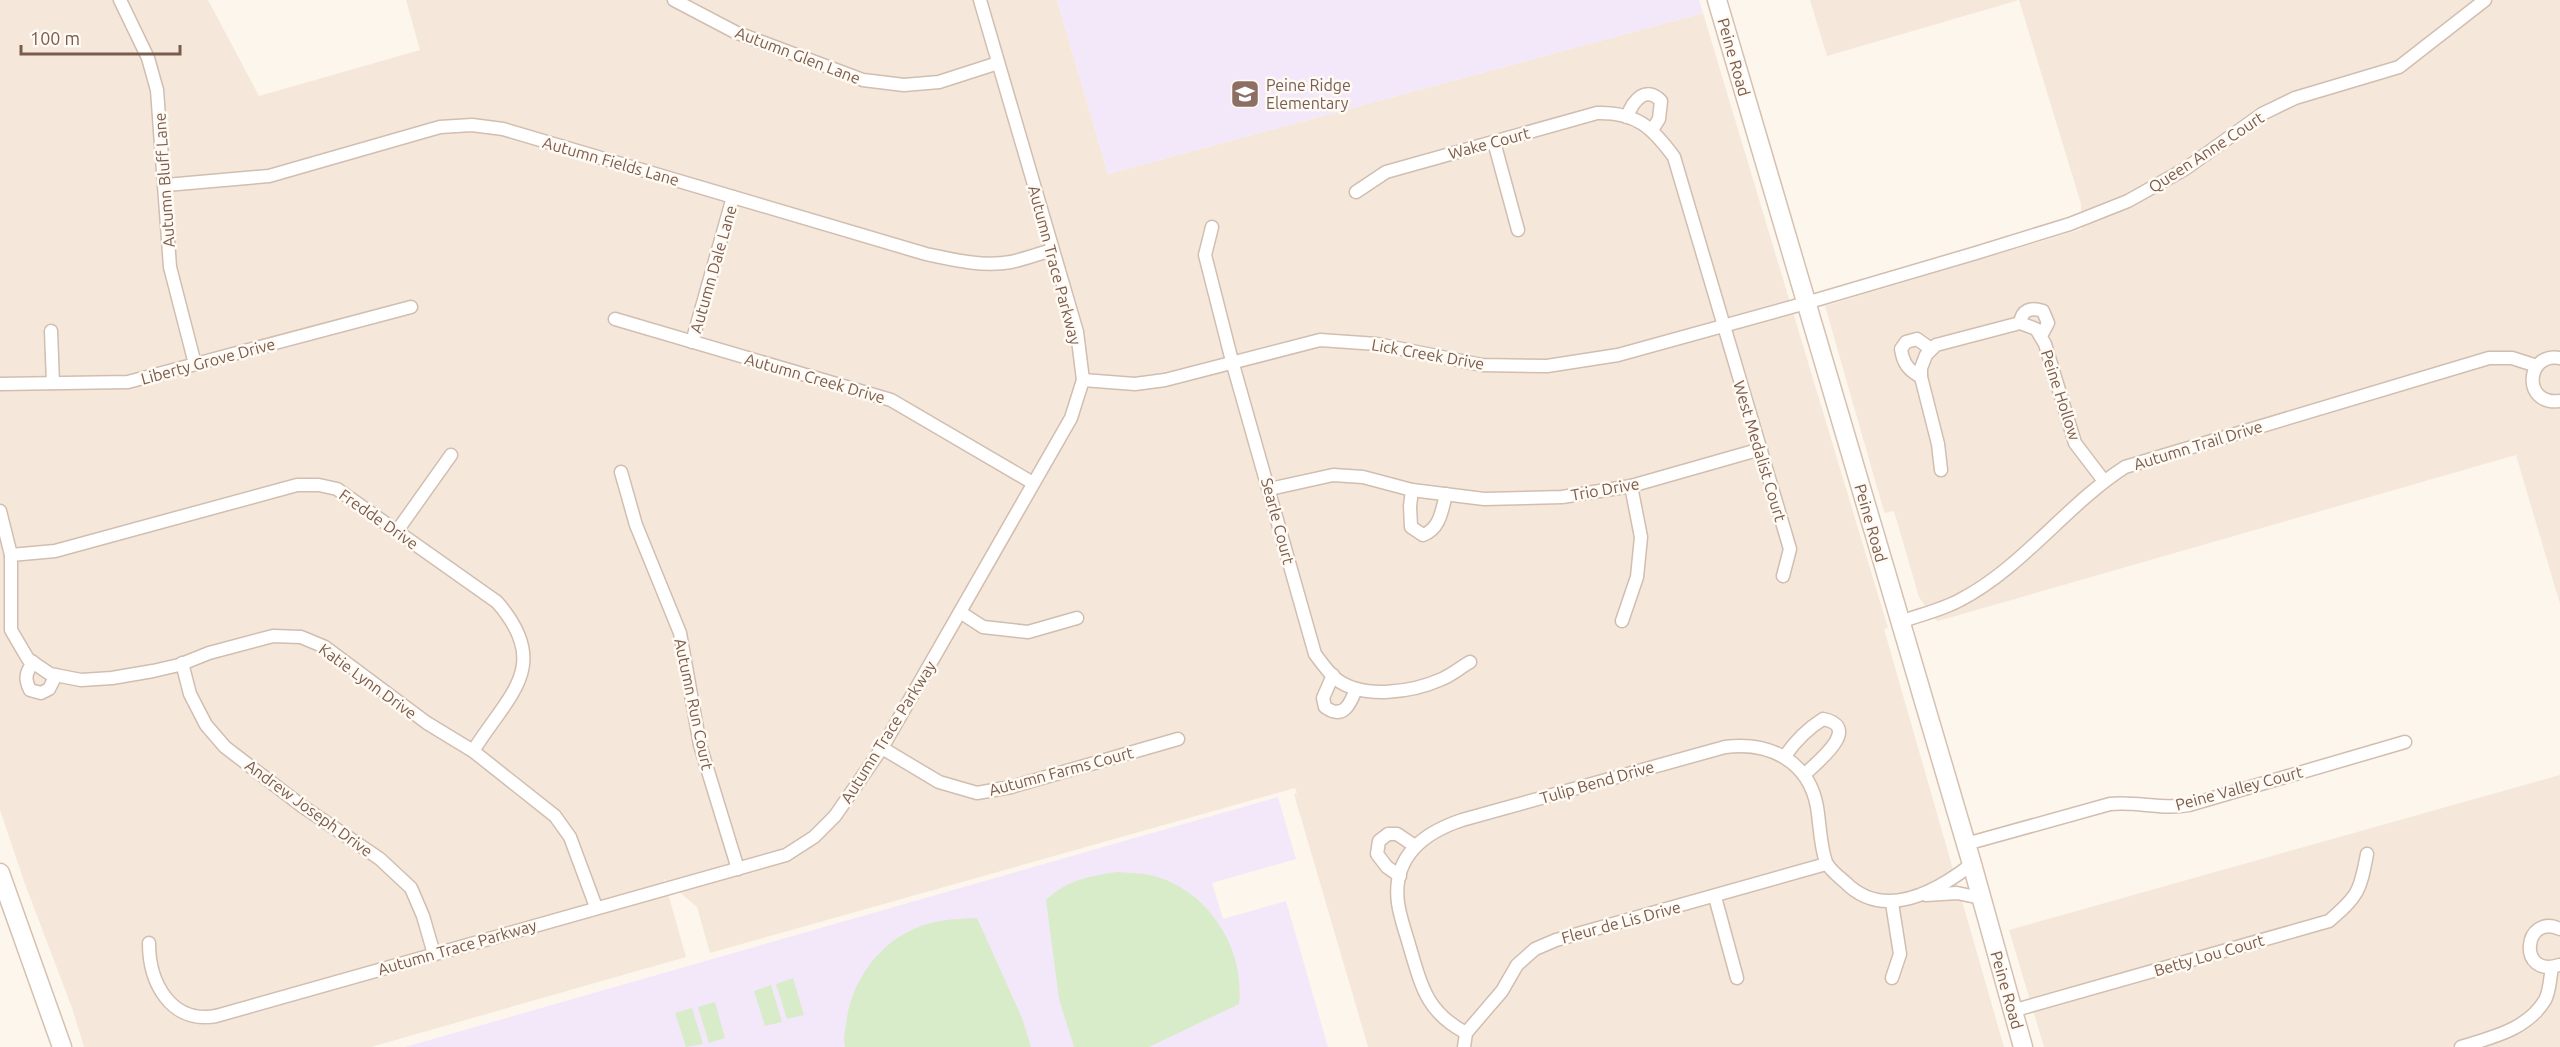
<svg xmlns="http://www.w3.org/2000/svg" width="2560" height="1047" font-family="Ubuntu,sans-serif">
	<rect width="100%" height="100%" fill="#fdf6ec"/>
	<g fill="#f5e8da">
		<polygon points="0,0 208,0 259,96 420,50 406,0 1057,0 1108,174 1703,13 1888,628 1884,629 2004,1047 1368,1047 1294,794 1297,793 1295,788 710,953 697,907 664,879 686,957 371,1047 84,1047 72,1008 25,884 0,810"/>
		<polygon points="1810,0 2560,0 2560,604 2516,455 1938,621 1933,618 1919,597 1894,511 1885,513 1883,508 1825,306 2082,229 2081,204 2019,0 1827,56"/>
		<polygon points="2560,775 2560,1047 2044,1047 2009,930"/>
	</g>
	<g fill="#f3e8fa">
		<polygon points="1057,0 1699,0 1703,13 1108,174"/>
		<polygon points="1278,797 1296,859 1212,883 1223,919 1286,901 1328,1047 405,1047"/>
	</g>
	<g fill="#d8ecc9">
		<path d="M1117,872C1127,873 1136,873 1145,874C1204,884 1246,946 1239,1004L1149,1047H1074L1059,999L1046,900C1067,880 1090,876 1117,872Z"/>
		<path d="M977,918L1022,1018L1031,1047H845C843,1039 845,1032 846,1024C851,980 880,941 921,926C939,919 958,919 977,918Z"/>
		<polygon points="793,978 804,1015 787,1019 776,984"/>
		<polygon points="771,985 782,1022 765,1026 754,991"/>
		<polygon points="715,1002 725,1038 709,1043 698,1007"/>
		<polygon points="692,1008 703,1044 686,1047 675,1013"/>
	</g>
	<g fill="none" stroke-linecap="round" stroke-linejoin="round">
		<g stroke="#d1beb0" stroke-width="15">
			<g id="street">
				<polyline points="120,0 148,58 157,90 170,267 195,364"/>
				<polyline points="674,0 735,32 863,80 904,85 939,82 998,63"/>
				<path d="M1627,117C1633,100 1646,85 1661,101L1659,119L1652,130"/>
				<polyline points="1494,142 1518,230"/>
				<path d="M166,185L269,176L440,127L472,125L503,129L926,254C954,260 983,267 1011,262C1024,259 1038,254 1052,250"/>
				<path d="M1356,192L1386,172L1597,113C1636,112 1652,127 1674,157L1790,549L1783,576"/>
				<path d="M1212,227L1205,255L1232,361L1315,654C1321,662 1328,672 1336,679C1363,700 1413,692 1442,679C1452,675 1461,667 1470,662"/>
				<polyline points="615,319 891,400 1033,483"/>
				<path d="M2020,323C2022,310 2030,307 2043,311L2048,323L2041,336"/>
				<polyline points="51,331 53,383"/>
				<polyline points="692,342 733,197"/>
				<path d="M2560,358C2525,352 2522,406 2560,401"/>
				<path d="M1921,377C1908,370 1903,363 1901,349L1906,342L1917,339L1931,349"/>
				<polyline points="1083,380 1135,384 1165,380 1320,340 1377,344 1482,365 1547,366 1618,355 1806,303 1976,253 2070,224 2128,201 2185,169 2262,114 2295,98 2399,67 2485,0"/>
				<polyline points="0,384 128,382 411,307"/>
				<polyline points="1941,470 1938,444 1921,377 1921,368 1926,355 1936,345 2020,323 2036,329 2045,344 2075,443 2104,481"/>
				<polyline points="621,472 636,525 680,633 700,745 738,869"/>
				<polyline points="1270,489 1333,475 1363,477 1412,490 1484,499 1562,497 1631,486 1761,449"/>
				<path d="M1412,490L1410,506L1411,527L1423,535C1440,529 1442,510 1446,494"/>
				<polyline points="0,511 11,555 11,630 28,659 50,674 81,680 112,678 153,671 179,665 209,653 273,636 301,637 325,647 427,723 473,751 555,816 570,837 596,907"/>
				<polyline points="397,531 451,455"/>
				<path d="M11,555L55,551L297,485H319L337,489L497,602C553,666 508,695 473,751"/>
				<polyline points="960,612 983,627 1028,632 1077,618"/>
				<polyline points="1622,621 1637,577 1641,537 1631,486"/>
				<path d="M1900,622C1919,615 1942,610 1960,600C2022,568 2066,505 2125,467L2489,358H2512L2537,366"/>
				<path d="M33,662C26,673 24,678 30,690L41,693L49,689L56,675"/>
				<polyline points="182,663 190,694 206,725 225,747 302,806 380,859 411,888 423,916 434,954"/>
				<path d="M1333,675L1323,698L1325,707C1343,720 1350,705 1356,689"/>
				<polyline points="882,748 939,782 977,793 1011,787 1178,739"/>
				<path d="M1785,756C1796,740 1807,729 1823,719C1863,727 1817,762 1804,775"/>
				<path d="M1966,844L2110,804C2137,801 2162,810 2189,805L2405,742"/>
				<polyline points="1400,876 1387,867 1377,854 1379,841 1388,834 1397,834 1415,846"/>
				<polyline points="1926,895 1957,893 1981,898"/>
				<polyline points="1715,897 1737,978"/>
				<path d="M149,943C149,983 171,1024 216,1016L786,855L814,837L835,816L882,748L1071,418L1083,380L1077,332L980,0"/>
				<path d="M2559,965C2517,979 2523,912 2560,929"/>
				<polyline points="1892,978 1900,954 1892,903"/>
				<path d="M2012,1011L2329,921C2358,896 2360,892 2367,854"/>
				<path d="M1466,1033C1427,1012 1422,988 1410,948C1406,933 1400,918 1398,903C1392,857 1423,833 1462,820L1725,747C1769,741 1809,761 1817,807C1820,825 1820,845 1826,862C1829,869 1839,877 1845,882C1883,921 1936,892 1972,864"/>
				<polyline points="1464,1047 1466,1033 1502,991 1517,965 1535,949 1556,940 1826,864"/>
				<path d="M2461,1047C2492,1037 2527,1030 2545,1000C2550,991 2550,977 2552,968"/>
			</g>
		</g>
		<g stroke="#d6c0b0" stroke-width="21">
			<g id="secondary">
				<polyline points="1717,0 1972,864 2023,1047"/>
				<polyline points="0,873 62,1047"/>
			</g>
		</g>
		<use href="#street" stroke="#fff" stroke-width="12"/>
		<use href="#secondary" stroke="#fff" stroke-width="18"/>
	</g>
	<defs>
		<g id="school-square" transform="scale(1.5)"><rect x="-9" y="-9" width="18" height="18" rx="4" fill="#8d6e63" stroke="#fffaf3"/><path d="M0-5L7-2L0 1L-7-2ZM-4 1L0 2.5L4 1V4Q0 6-4 4Z" fill="#fff"/></g>
	</defs>
	<g fill-rule="evenodd">
		<use href="#school-square" x="1245" y="94"/>
	</g>
	<g text-anchor="middle" dominant-baseline="central" stroke-width="5" stroke-linejoin="round" paint-order="stroke">
		<g font-size="16" fill="#7a5c4d" stroke="#fffaf3">
			<text transform="translate(798 55) rotate(21)">Autumn Glen Lane</text>
			<text transform="translate(1734 57) rotate(74)">Peine Road</text>
			<text transform="translate(1489 143) rotate(-15)">Wake Court</text>
			<text transform="translate(2206 152) rotate(-33)">Queen Anne Court</text>
			<text transform="translate(611 161) rotate(16)">Autumn Fields Lane</text>
			<text transform="translate(164 180) rotate(-94)">Autumn Bluff Lane</text>
			<text transform="translate(1055 265) rotate(75)">Autumn Trace Parkway</text>
			<text transform="translate(713 269) rotate(-74)">Autumn Dale Lane</text>
			<text transform="translate(1428 354) rotate(10)">Lick Creek Drive</text>
			<text transform="translate(208 361) rotate(-15)">Liberty Grove Drive</text>
			<text transform="translate(815 378) rotate(16)">Autumn Creek Drive</text>
			<text transform="translate(2061 395) rotate(72)">Peine Hollow</text>
			<text transform="translate(2198 445) rotate(-17)">Autumn Trail Drive</text>
			<text transform="translate(1760 451) rotate(73)">West Medalist Court</text>
			<text transform="translate(1605 489) rotate(-10)">Trio Drive</text>
			<text transform="translate(379 519) rotate(35)">Fredde Drive</text>
			<text transform="translate(1278 521) rotate(75)">Searle Court</text>
			<text transform="translate(1871 523) rotate(74)">Peine Road</text>
			<text transform="translate(368 681) rotate(36)">Katie Lynn Drive</text>
			<text transform="translate(694 704) rotate(78)">Autumn Run Court</text>
			<text transform="translate(888 732) rotate(-58)">Autumn Trace Parkway</text>
			<text transform="translate(1061 771) rotate(-15)">Autumn Farms Court</text>
			<text transform="translate(1597 782) rotate(-16)">Tulip Bend Drive</text>
			<text transform="translate(2239 788) rotate(-15)">Peine Valley Court</text>
			<text transform="translate(309 808) rotate(36)">Andrew Joseph Drive</text>
			<text transform="translate(1621 922) rotate(-15)">Fleur de Lis Drive</text>
			<text transform="translate(457 947) rotate(-16)">Autumn Trace Parkway</text>
			<text transform="translate(2209 955) rotate(-16)">Betty Lou Court</text>
			<text transform="translate(2007 990) rotate(74)">Peine Road</text>
		</g>
		<g font-size="16" fill="#785e54" stroke="#fffaf3" text-anchor="start">
			<text x="1266" y="85">Peine Ridge<tspan x="1266" dy="18">Elementary</tspan></text>
		</g>
	</g>
	<path d="M21 45v9h159v-9" fill="none" stroke="#7a5c4d" stroke-width="3"/>
	<text x="30" y="45" font-size="18" fill="#7a5c4d" stroke="#fffaf3" stroke-width="4.5" paint-order="stroke">100 m</text>
</svg>
